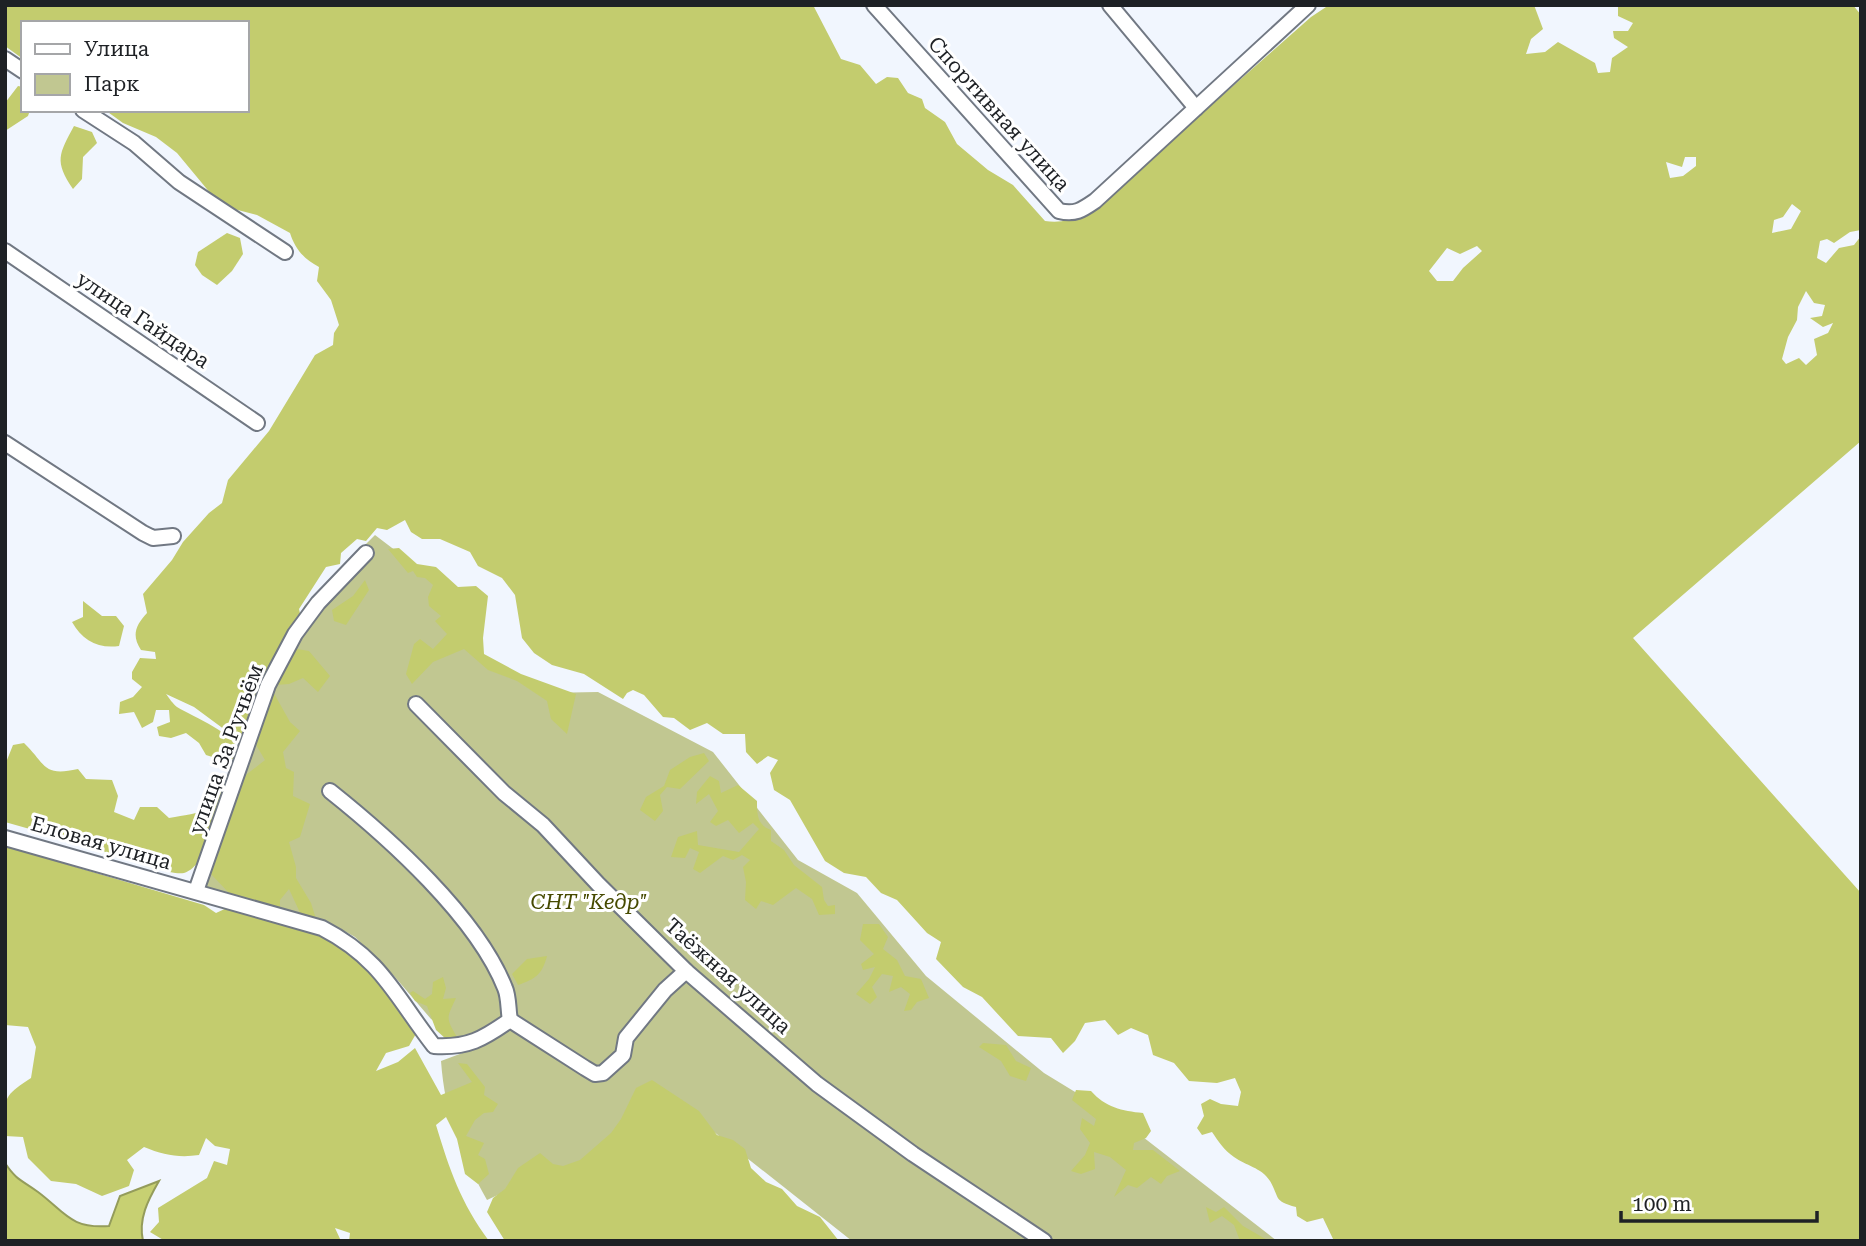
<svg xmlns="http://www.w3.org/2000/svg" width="1866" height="1246" font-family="'Roboto Serif',serif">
	<rect width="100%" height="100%" fill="#f1f6fe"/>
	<path fill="#c1c791" d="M375,535L463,602L482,656L543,693L598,692L713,752L798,860L857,893L926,976L1044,1073L1121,1120L1277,1241H852L675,1101L564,1195L523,1183L487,1200C461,1153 445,1116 441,1061L465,1052L453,1034L431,1019L394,976L355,937L339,928L195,885L265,675L305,605Z"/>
	<g fill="#c3cc6e" fill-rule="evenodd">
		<path d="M5,5H813L841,59L860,65L876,84L887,77L898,78L908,93L922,99L925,108L945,122L957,144L988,170L1013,185L1045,221C1071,225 1087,212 1107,197L1311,17L1329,5H1534L1543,29L1531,39L1526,54L1545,52L1558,42L1595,63L1598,73L1610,72L1612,58L1628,47L1614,38L1613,31H1628L1633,23L1618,16V5H1853L1861,15V230L1850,232L1834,243L1827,239L1820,241L1817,258L1826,263L1839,248L1854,245L1861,236V441L1633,638L1861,893V1241H1334L1323,1218L1307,1222L1297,1216L1296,1207C1273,1201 1280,1198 1270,1181C1261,1167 1246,1166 1234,1157C1224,1150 1218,1141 1212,1132L1202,1135L1197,1128L1204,1116L1201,1104L1210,1099L1221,1104L1238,1106L1241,1092L1235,1078L1217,1083L1189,1081L1174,1063L1153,1055L1148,1035L1131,1028L1118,1035L1105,1020L1085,1023L1075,1041L1063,1053L1051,1038L1018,1036L982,997L963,987L936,959L941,942L927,933L897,900L881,893L866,877L844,873L825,861L790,800L774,790L770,773L778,760L768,756L757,764L746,752L745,734H723L707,723L690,730L674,718L663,717L644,695L633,690L627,693L623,699L584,674L552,665L534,653L522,638L515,595L502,578L478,566L470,552L440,539H422L411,532L405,520L387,530L377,528L366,541L357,539L341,553L340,564L326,567L299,609L303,627L261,679V691L254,699L251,718L240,741L194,707L166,694C169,698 173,704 177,707C193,717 238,734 239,754L228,762L206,755L199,743L186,733L171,738L159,736L157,727L170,722L169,710H156L153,722L142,728L134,712L119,714L120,702L133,697L142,687L132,679V672L140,658L156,659L155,652L141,650C131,635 136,625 147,613L143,594L172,560L183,542L209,513L222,503L228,480L269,431L315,355L333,345L334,333L339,325L331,300L317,281L319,267C304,259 295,249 290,233L257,215L234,209L211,194L177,153L156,137L123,123L105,110H247V23H23V59L5,46ZM1685,157H1696V166L1683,176L1670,178L1666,162L1682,167ZM1792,204L1801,211L1791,229L1772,233L1774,220L1783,217ZM1477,246L1482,251L1463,268L1453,281H1437L1429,271L1447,248L1460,254ZM1806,291L1814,303L1825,305L1822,316L1810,318L1823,327L1833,323L1828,333L1814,339L1817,355L1806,365L1799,358L1786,364L1782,359L1788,337L1797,320L1798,307Z"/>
		<polygon points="18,86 23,87 23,110 30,110 28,116 5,131 5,103"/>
		<path d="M74,126L92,132L97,143L83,157L82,179L73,189C54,161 59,154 74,126Z"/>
		<polygon points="227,233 240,238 243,254 232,271 217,285 202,275 195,265 198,252"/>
		<polygon points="399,548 417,564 436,567 458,587 476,586 488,596 483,638 484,654 521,674 576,694 567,734 551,719 547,701 517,681 488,670 464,649 433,662 412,684 406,674 414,644 420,639 433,649 447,634 435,621 441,616 429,606 428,597 433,585 425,578 417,577 413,571 408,573 388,549"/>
		<polygon points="365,580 369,590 346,625 334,621 332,610 353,596"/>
		<path d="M83,601L102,616H116L124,626L119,646C98,649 82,640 72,622L83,617Z"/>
		<polygon points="297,649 309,651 330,676 318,692 303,678 289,684 275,685 285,659"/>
		<polygon points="271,688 290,722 300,731 283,752 286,768 294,772 293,796 310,804 300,837 289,842 296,867 296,878 311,903 316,919 302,917 289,889 280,900 280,908 230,894 208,871 220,850 220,832 237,782 265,760 249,733"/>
		<path d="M24,743C46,764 42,777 78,769L86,779L112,780L118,796L114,812L134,820L140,807H157L169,818C203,812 206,815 218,782H225C221,804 209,866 184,873C173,875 147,866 136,862C115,855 94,850 77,836L65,839L5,822V765L13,745Z"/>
		<polygon points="704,753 709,761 680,789 667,787 660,795 663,811 655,821 640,810 646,797 664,786 670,770 690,757"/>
		<path d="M710,776L719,781L721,793L738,785L757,801C757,814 757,825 771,830V841L784,850L794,865L822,887L824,900L828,906L835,905V914L819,915L812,899L796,888L773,905L761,901L756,909L745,900L746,882L743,867L750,860L742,855L733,860L723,856L700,873L693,869L699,852L690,848L685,858L671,857L678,837L697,831L698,845L739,852L759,829L753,823L739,833L728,820L716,826L710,822L718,811L709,794L696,804L697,792Z"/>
		<path d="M5,846L204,905L216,913L229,907L313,930L344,945L371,967L390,998L417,1032L409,1046L386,1053L376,1071L398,1062L415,1048L441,1095L472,1082L458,1063L467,1064L485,1087L484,1095L498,1104L493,1112L484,1113L475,1120L466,1136L484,1143L478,1155L485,1159L489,1174L478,1184L465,1174L457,1139L446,1117L436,1125C450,1171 460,1201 489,1241H349L350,1233L335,1228L341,1241H165L150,1232L159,1222L158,1208L207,1178L214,1161L227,1165L230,1149L215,1146L206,1138L199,1155C179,1158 163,1155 144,1147L127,1160L134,1170L129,1186L102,1196L76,1184L51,1181L28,1158L23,1137L5,1136C5,1099 0,1098 31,1078L36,1047L28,1027L5,1025Z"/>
		<polygon points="863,924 879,924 888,937 883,949 897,960 905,976 921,979 929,998 917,1002 911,1010 904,1011 910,994 901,987 889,992 893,976 882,974 872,987 877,997 870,1004 856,994 869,979 875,967 863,970 861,964 874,954 860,940"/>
		<path d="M547,956C542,975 535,979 518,985L512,974L527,959Z"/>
		<path d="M443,977L446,988L443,999L456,998C447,1018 445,1017 457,1037L446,1039L436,1030L427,1006L415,1001L410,993L413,991L425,999L432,994L433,982Z"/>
		<polygon points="983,1043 1006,1045 1016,1061 1031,1068 1026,1081 1010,1076 1001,1061 979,1047"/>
		<polygon points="652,1080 699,1111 717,1135 733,1140 745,1149 751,1168 766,1182 782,1189 797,1206 820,1217 839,1241 505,1241 487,1212 493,1198 505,1189 518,1168 540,1153 553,1164 563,1166 580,1160 611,1133 621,1119 636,1088"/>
		<path d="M1076,1090L1091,1091C1105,1107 1122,1111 1143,1113L1151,1131L1146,1138L1134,1143L1133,1150H1153L1180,1171L1167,1176L1161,1184L1151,1177L1137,1188L1128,1185L1114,1197L1126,1170L1110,1157L1094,1152L1095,1169L1081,1174L1071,1171L1085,1155L1090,1143L1080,1129L1082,1118L1094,1126L1096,1119L1072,1100Z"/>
		<polygon points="1206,1207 1216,1212 1224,1207 1243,1226 1269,1241 1240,1241 1234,1225 1222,1216 1210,1223"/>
	</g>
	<path fill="#c7d072" stroke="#949c5b" stroke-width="2" d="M5,1163C17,1181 22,1180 38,1192C65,1212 70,1229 109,1226L120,1196L159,1181C148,1200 138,1219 143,1241H5Z"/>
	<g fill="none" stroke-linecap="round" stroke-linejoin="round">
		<g stroke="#717883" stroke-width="18">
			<g id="minor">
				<path d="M874,5L1059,211C1075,215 1082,210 1095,201L1308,5"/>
				<polyline points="1110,5 1196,108"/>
				<polyline points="5,59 23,71"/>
				<polyline points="83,110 134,143 179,182 285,252"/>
				<polyline points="5,251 257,423"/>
				<polyline points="5,443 143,533 153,538 173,536"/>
				<polyline points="416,704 504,793 543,825 598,884 686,971 817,1084 913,1154 1044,1241"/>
				<path d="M330,791C389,838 477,917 505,988C509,997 508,1010 510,1020"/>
				<path d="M5,838L322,928C382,959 395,996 434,1046C468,1048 483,1039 510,1020"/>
				<polyline points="196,891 268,685 295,634 318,603 366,553"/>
				<polyline points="510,1020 585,1068 595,1074 603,1073 623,1055 626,1038 665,990 686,971"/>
			</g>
		</g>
		<use href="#minor" stroke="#fff" stroke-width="14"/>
	</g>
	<g text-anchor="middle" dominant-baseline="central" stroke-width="6" stroke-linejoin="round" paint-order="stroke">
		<g font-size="21" fill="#1e2125" stroke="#fff">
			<text transform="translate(999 114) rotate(48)">Спортивная улица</text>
			<text transform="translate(143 320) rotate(34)">улица Гайдара</text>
			<text transform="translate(226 749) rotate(-70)">улица За Ручьём</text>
			<text transform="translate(101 843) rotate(16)">Еловая улица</text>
			<text transform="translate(728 976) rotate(42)">Таёжная улица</text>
		</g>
		<g font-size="21" font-style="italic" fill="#464a00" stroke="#fff">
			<text x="589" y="902">СНТ "Кедр"</text>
		</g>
	</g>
	<rect width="1866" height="1246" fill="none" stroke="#1e2125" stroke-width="14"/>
	<rect x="21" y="21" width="228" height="91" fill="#ffffff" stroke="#a5a6a8" stroke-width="2"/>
	<rect x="35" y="44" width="35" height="10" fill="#ffffff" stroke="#a5a6a8" stroke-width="2"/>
	<text x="84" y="56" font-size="21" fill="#1e2125">Улица</text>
	<rect x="35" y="74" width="35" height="21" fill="#c1c791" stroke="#a5a6a8" stroke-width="2"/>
	<text x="84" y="91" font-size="21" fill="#1e2125">Парк</text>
	<path d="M1621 1211v10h196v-10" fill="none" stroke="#1e2125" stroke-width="3.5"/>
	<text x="1632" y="1211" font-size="21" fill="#1e2125" stroke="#ffffff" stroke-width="5" paint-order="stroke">100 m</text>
</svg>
